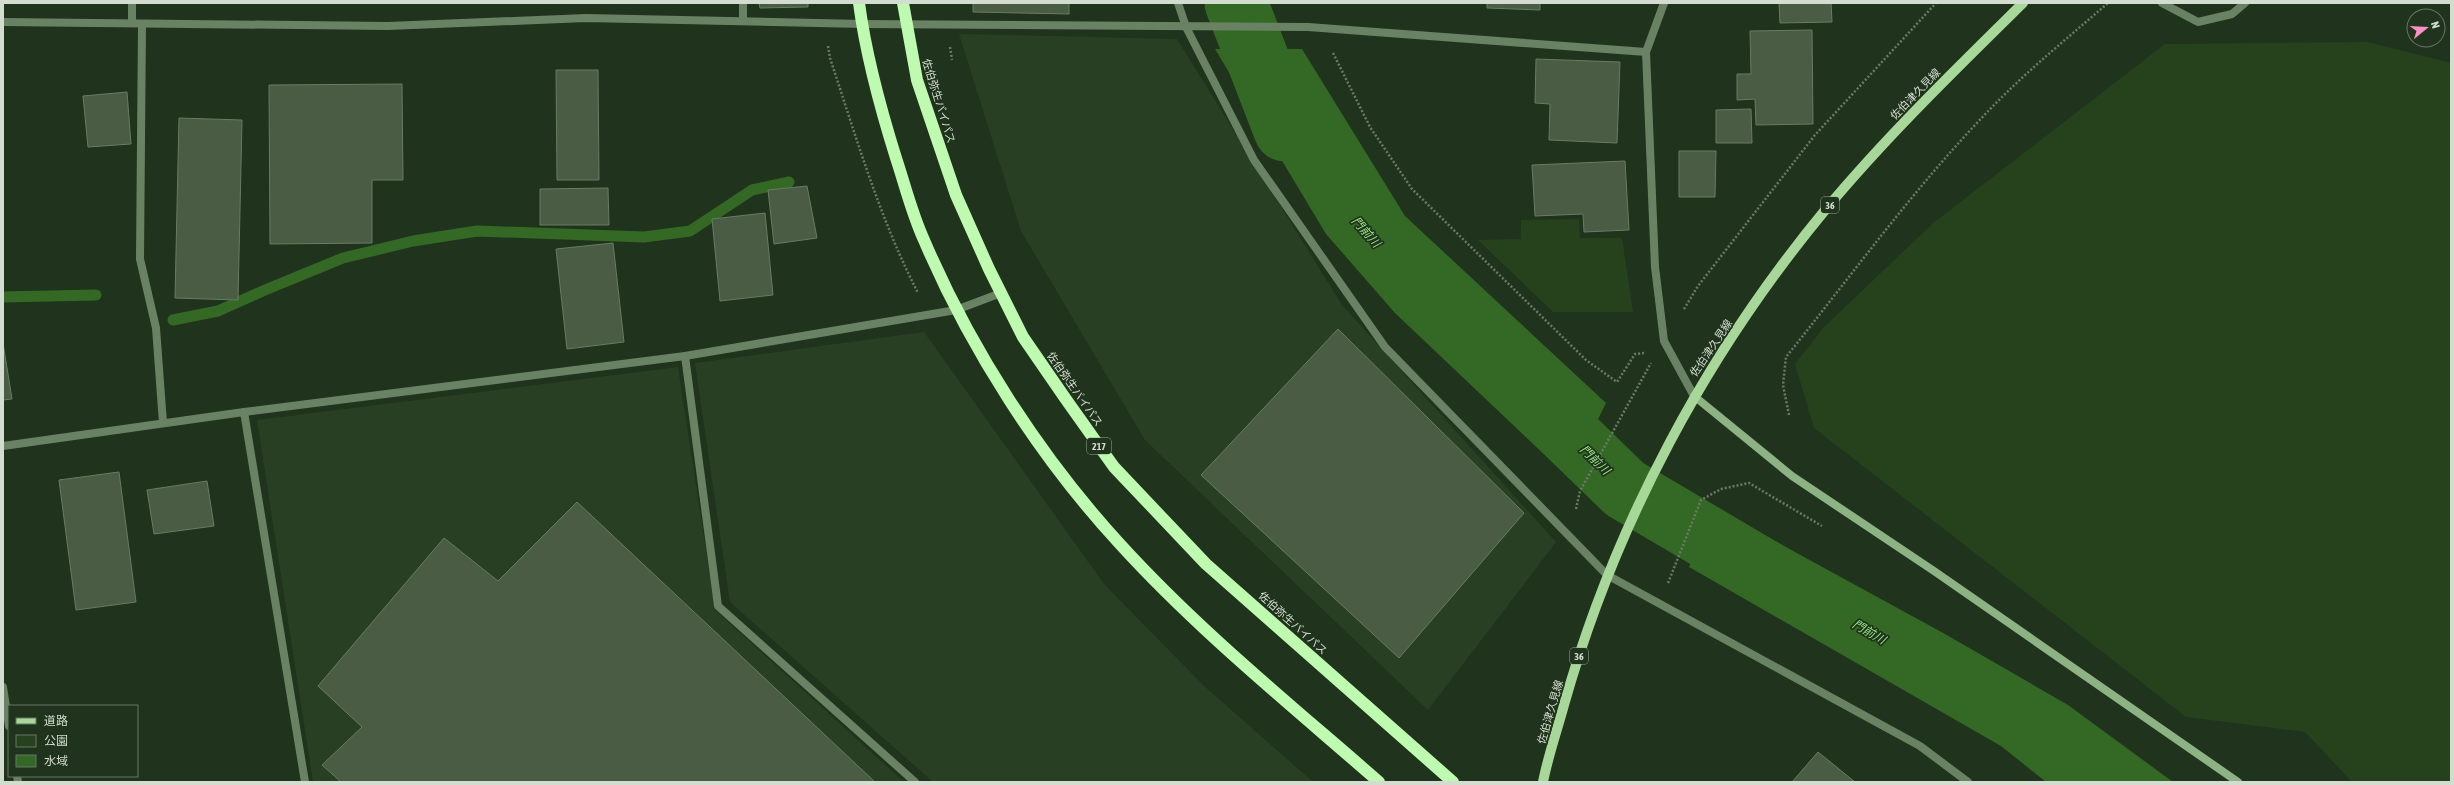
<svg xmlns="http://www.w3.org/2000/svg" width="2454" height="785" font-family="'Asap Condensed','Noto Sans JP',sans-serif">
	<rect width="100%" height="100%" fill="#20331c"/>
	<g fill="#293f24">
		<polygon points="959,34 1177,39 1342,305 1556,542 1428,710 1145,440 1021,231"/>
		<polygon points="924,332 1104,584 1203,685 1313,782 933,782 730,602 695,363"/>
		<polygon points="678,367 715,610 904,782 313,782 257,420"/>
	</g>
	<g fill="#25421d">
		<polygon points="2367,42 2451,63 2451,782 2352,782 2305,732 2186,717 1814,428 1795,364 1824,327 1932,224 2165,44"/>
		<polygon points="1579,219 1580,238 1622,238 1633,312 1553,312 1478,240 1521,239 1521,220"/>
	</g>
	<g fill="#336924">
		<polygon points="1215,49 1302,49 1405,216 1606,403 1569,478 1395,313 1326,234"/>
		<polygon points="1729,516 1945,634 2068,705 2173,782 2046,782 2001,746 1689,567 1709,520"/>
	</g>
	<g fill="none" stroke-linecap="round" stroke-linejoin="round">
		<g stroke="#336924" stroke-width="11">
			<polyline points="3,297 96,295"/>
			<polyline points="173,320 218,311 265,290 343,258 413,241 477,231 644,237 690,231 752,190 789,182"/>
		</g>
		<g stroke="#336924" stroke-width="63">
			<polyline points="1236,3 1285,130"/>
			<polyline points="1521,388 1625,489 1778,579"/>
		</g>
	</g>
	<g fill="#4a5d44" stroke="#687c62">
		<polygon points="759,3 808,3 808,7 760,8"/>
		<polygon points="973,3 1069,3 1069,14 973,12"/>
		<polygon points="1487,3 1540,3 1540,10 1487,8"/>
		<polygon points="1779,3 1831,3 1832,22 1780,23"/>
		<polygon points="1812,30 1813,124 1756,125 1755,99 1737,100 1737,74 1751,74 1750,31"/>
		<polygon points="1536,59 1620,62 1617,143 1549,140 1550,104 1535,103"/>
		<polygon points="556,70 598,70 599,180 557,180"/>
		<polygon points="402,84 403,180 372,180 372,243 270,244 269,85"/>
		<polygon points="127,92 131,144 88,147 83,96"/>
		<polygon points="1751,109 1752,143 1716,143 1716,110"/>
		<polygon points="179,118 242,120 238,300 175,298"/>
		<polygon points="1679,151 1716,151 1715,197 1679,197"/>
		<polygon points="1625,161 1629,230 1584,232 1583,214 1535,216 1532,165"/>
		<polygon points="807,186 817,238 774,244 768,190"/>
		<polygon points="608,188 609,225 540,225 540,189"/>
		<polygon points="765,213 773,295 720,301 712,219"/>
		<polygon points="613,243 624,342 567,349 556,249"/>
		<polygon points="1338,329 1524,513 1399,658 1201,475"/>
		<polygon points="3,343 12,399 3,400"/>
		<polygon points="119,472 136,602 76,610 59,480"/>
		<polygon points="207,481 214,526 154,534 147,490"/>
		<polygon points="577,502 875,782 341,782 322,765 362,727 318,686 444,538 498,581"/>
		<polygon points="1818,752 1855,782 1792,782"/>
	</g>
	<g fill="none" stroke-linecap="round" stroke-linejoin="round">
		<g stroke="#6a7a66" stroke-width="2.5" stroke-dasharray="2 2" stroke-linecap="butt">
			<path d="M828,46L830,58C856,137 880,219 918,293"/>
			<polyline points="950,47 952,60"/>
			<polyline points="1333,53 1370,127 1412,189 1586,360 1617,382 1635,354 1645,353"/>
			<polyline points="1684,309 1698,286 1815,135 1936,3"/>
			<path d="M1789,415L1783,385L1786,357C1855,271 1920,180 1998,101C2033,66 2071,35 2108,3"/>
			<polyline points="1576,509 1580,491 1651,363"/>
			<polyline points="1668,583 1701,500 1721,489 1749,483 1822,526"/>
		</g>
		<g stroke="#6a8264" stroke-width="8">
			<polyline points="1178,3 1186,27 1254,160 1385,347 1607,575 1920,746 1968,782"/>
			<polyline points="1664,3 1646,52 1655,267 1664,341 1694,396"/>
			<polyline points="2162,3 2198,22 2232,14 2245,3"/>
			<polyline points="743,21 743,3"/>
			<polyline points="3,22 388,26 586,18 862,24 1308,27 1646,52"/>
			<polyline points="132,23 132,3"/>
			<polyline points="142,24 140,259 156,328 163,423"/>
			<polyline points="685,356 718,606 915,782"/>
			<polyline points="244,412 305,782"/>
			<polyline points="3,446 244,412 685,356 956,310 1001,293"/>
			<polyline points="3,687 9,726"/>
			<polyline points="17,776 18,782"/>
		</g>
		<polyline stroke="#8db283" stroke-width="8" points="1694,396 1792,476 1934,571 2238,782"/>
		<path stroke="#a7d89a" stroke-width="10" d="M1543,782C1548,756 1557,731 1564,705C1615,524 1706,354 1826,209C1887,136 1955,70 2023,3"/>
		<g stroke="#befaaf" stroke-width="12">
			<path d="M859,3C866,56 880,107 896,158C905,185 912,214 924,240C970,348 1040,457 1119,543C1198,630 1291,705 1379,782"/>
			<polyline points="903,3 917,80 956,195 989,269 1023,337 1065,398 1114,467 1206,564 1453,782"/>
		</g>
	</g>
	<g text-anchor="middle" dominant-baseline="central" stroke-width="3.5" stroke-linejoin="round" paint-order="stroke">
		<g fill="#20331c" stroke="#9daa99" stroke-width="1">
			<rect x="1821" y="197" width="18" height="16" rx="3"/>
			<rect x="1087" y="438" width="24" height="16" rx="3"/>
			<rect x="1570" y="648" width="18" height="16" rx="3"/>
		</g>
		<g font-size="10" font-weight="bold" fill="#d2ddcf">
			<text x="1830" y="205">36</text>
			<text x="1099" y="446">217</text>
			<text x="1579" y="656">36</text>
		</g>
		<g font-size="11" fill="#d2ddcf" stroke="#20331c">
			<text transform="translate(1915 94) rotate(-46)">佐伯津久見線</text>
			<text transform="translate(939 101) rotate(73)">佐伯弥生バイパス</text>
			<text transform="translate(1711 348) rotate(-56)">佐伯津久見線</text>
			<text transform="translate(1075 389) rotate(55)">佐伯弥生バイパス</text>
			<text transform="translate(1293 623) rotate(42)">佐伯弥生バイパス</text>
			<text transform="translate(1550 712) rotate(-74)">佐伯津久見線</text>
		</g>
		<g font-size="12" font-style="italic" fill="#98e284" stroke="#20331c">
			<text transform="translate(1366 232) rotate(48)">門前川</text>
			<text transform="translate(1595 460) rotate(44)">門前川</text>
			<text transform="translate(1869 632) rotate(30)">門前川</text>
		</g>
	</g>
	<rect width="2454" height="785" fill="none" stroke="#d2ddcf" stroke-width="8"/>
	<rect x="8" y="705" width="130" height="72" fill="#20331c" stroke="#677764"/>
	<rect x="16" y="718" width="20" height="6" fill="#a7d89a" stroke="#677764"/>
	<text x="44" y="725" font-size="12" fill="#d2ddcf">道路</text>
	<rect x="16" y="735" width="20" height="12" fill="#25421d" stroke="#677764"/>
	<text x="44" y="745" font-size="12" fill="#d2ddcf">公園</text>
	<rect x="16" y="755" width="20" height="12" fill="#336924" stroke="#677764"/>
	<text x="44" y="765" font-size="12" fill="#d2ddcf">水域</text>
	<g transform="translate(2426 28) rotate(72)"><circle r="19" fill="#20331c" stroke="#677764"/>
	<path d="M0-3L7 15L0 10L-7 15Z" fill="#fb8fc6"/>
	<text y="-6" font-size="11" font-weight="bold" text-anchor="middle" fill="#d2ddcf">N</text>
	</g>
</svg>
